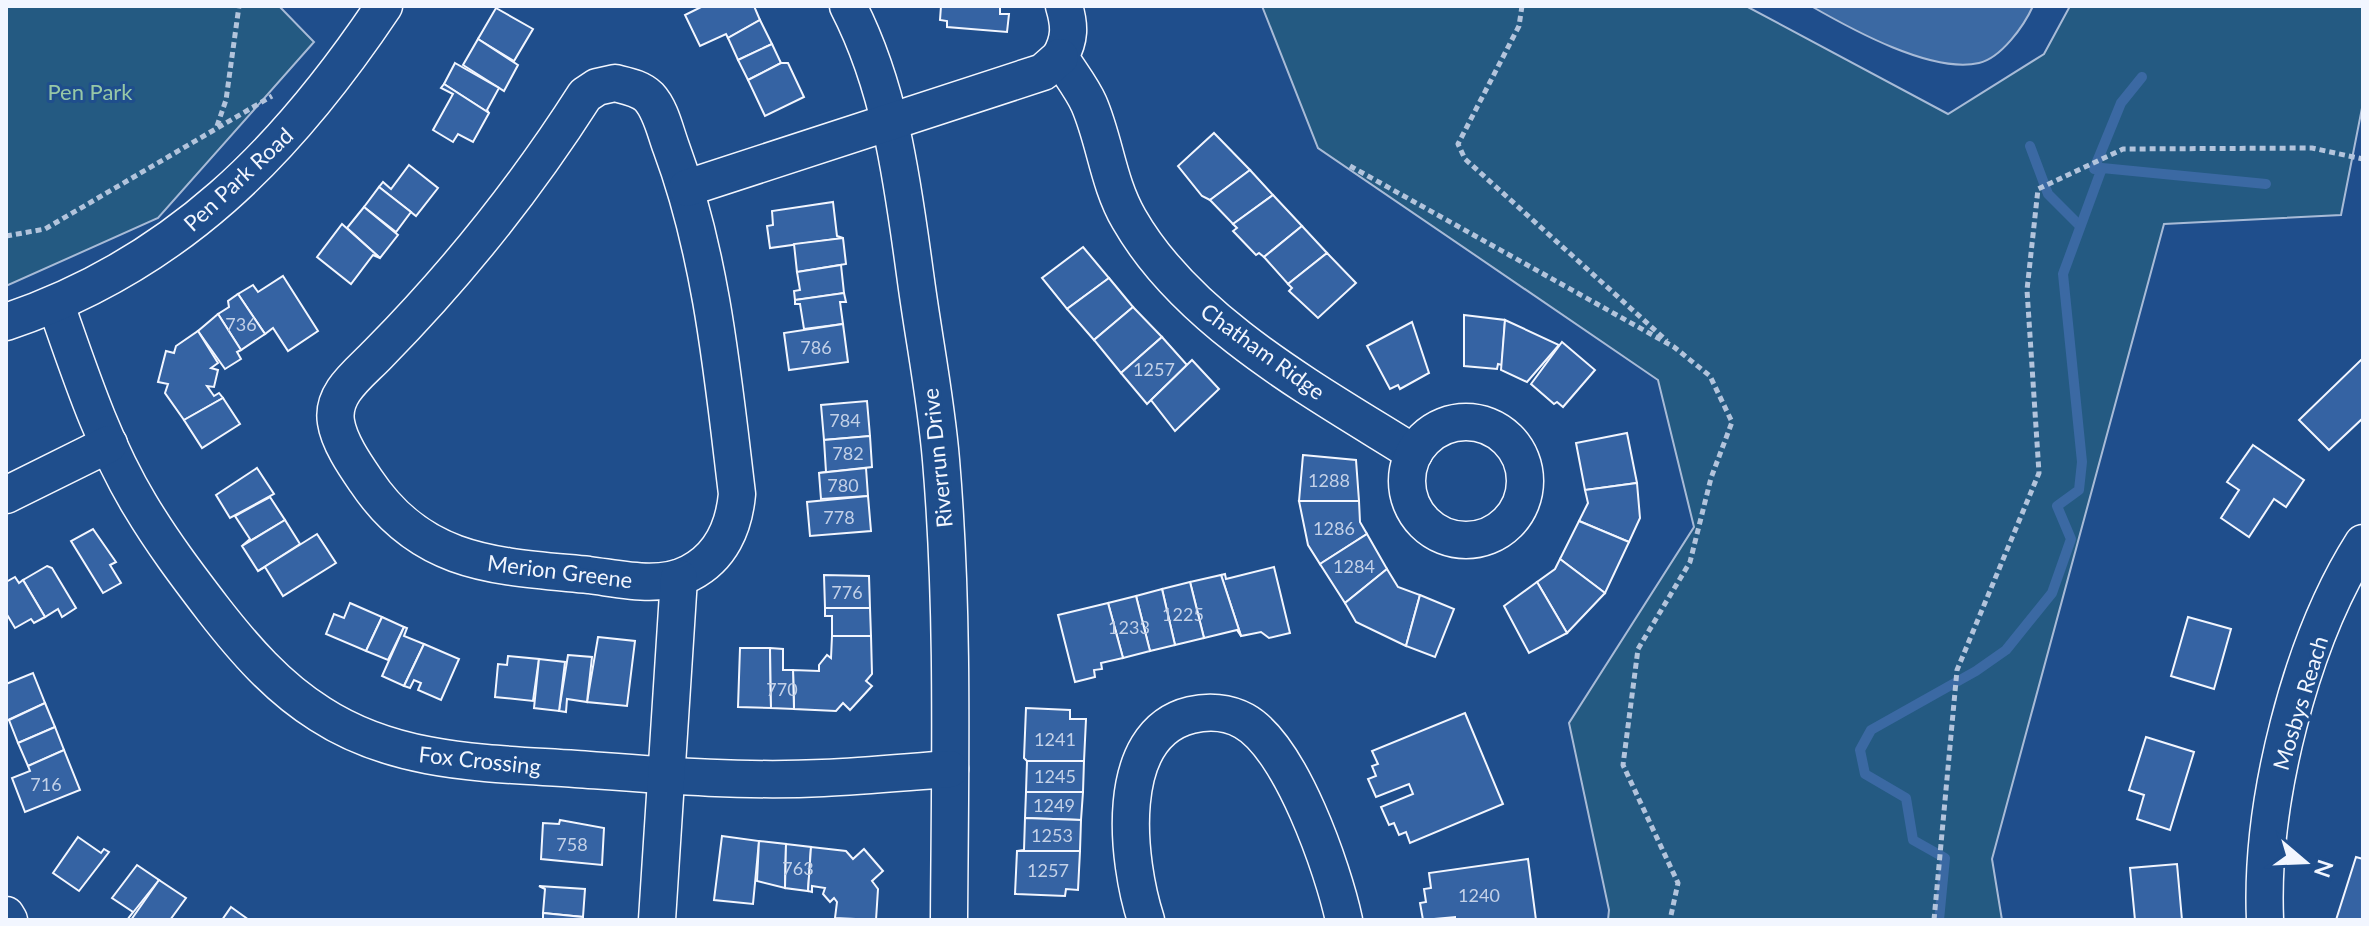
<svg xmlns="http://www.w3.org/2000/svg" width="2369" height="926" font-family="Lato,sans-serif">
	<rect width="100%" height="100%" fill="#1f4e8c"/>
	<g fill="#245a82" stroke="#a8bbd7" stroke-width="2">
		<polygon points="6,6 279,6 314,42 158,218 6,286"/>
		<polygon points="1262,6 1746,6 1948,114 2044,54 2070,6 2363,6 2363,103 2341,215 2164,224 1992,859 2002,920 1608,920 1609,910 1569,723 1694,527 1658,380 1318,148"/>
	</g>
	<path fill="#3b69a3" stroke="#a8bbd7" stroke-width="2" d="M1811,6H2033C2024,26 2001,58 1979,63C1932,74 1851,29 1811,6Z"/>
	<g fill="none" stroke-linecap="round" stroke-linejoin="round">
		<g stroke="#3b69a3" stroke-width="10">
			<polyline points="2030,146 2048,194 2079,225"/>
			<polyline points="2100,168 2094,169 2121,103 2142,77"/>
			<polyline points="1939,920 1945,858 1913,840 1906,798 1865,774 1860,750 1871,730 1976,671 2006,650 2052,593 2071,539 2057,506 2079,490 2082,462 2063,274 2102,168 2266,184"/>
		</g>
	</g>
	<g fill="#3563a3" stroke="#f2f6ff" stroke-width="2">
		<polygon points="703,6 754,6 760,20 728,38 726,34 700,46 685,15"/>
		<polygon points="941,6 1000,6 1000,14 1009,14 1007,32 947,27 947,21 940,20"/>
		<polygon points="496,8 533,29 514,61 478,39"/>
		<polygon points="760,20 772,44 738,60 728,38"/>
		<polygon points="478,39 518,65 504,91 463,65"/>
		<polygon points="772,44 781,63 748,80 738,60"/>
		<polygon points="455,63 499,88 487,110 489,113 444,84"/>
		<polygon points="781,63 788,63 804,97 765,116 748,80"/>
		<polygon points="444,84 489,113 473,142 458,134 453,142 433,130 453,94 441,88"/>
		<polygon points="1214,133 1250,170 1210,200 1202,196 1178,166"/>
		<polygon points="409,165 438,188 416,216 379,187 383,182 391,189"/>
		<polygon points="1250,170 1273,195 1233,224 1210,200"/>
		<polygon points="379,187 411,212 396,232 364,207"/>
		<polygon points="1273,195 1302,226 1264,257 1259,253 1256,255 1233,231 1237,228 1233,224"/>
		<polygon points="833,202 837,236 843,238 770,248 767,226 773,225 772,211"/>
		<polygon points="364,207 398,235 380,258 347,228"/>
		<polygon points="342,224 380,258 373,255 351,284 317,257"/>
		<polygon points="1302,226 1327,253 1288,284 1264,257"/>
		<polygon points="843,238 846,264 797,272 794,244"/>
		<polygon points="1083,247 1109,278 1067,309 1042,278"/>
		<polygon points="1327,253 1356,283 1318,318 1289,291 1292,288 1288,284"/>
		<polygon points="841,265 844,293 795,300 794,291 800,290 797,272"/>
		<polygon points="283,276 318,331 288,351 273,328 265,334 238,294 253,285 258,292"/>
		<polygon points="1109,278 1133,307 1094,340 1067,309"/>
		<polygon points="844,293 846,302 840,302 843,324 804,329 800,304 795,304 795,300"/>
		<polygon points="238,294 265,334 241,350 218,314 229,307 228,301"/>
		<polygon points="1133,307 1162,337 1121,373 1094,340"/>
		<polygon points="218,314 241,350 237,352 241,359 225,369 198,331"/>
		<polygon points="1464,315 1505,320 1502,365 1498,364 1497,369 1464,366"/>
		<polygon points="1505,320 1559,345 1527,382 1501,370"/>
		<polygon points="1412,322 1429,373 1400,389 1398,385 1390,389 1367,346"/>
		<polygon points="843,324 848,362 789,370 784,333"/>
		<polygon points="198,331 218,363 211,368 218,370 214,387 207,386 214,396 219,393 223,398 184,420 165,393 168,384 158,382 166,351 174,353 176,346"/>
		<polygon points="1162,337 1187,365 1147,404 1121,373"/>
		<polygon points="1562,342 1595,370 1563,407 1557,402 1554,404 1531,384"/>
		<polygon points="2363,358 2363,418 2329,450 2299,420"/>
		<polygon points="1192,360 1219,389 1175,431 1151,400"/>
		<polygon points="223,398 240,424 202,448 184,420"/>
		<polygon points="867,401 870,436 824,440 821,405"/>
		<polygon points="1627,433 1637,483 1585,490 1576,443"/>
		<polygon points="870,436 872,467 819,473 826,472 824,440"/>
		<polygon points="2253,445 2304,480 2286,507 2274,499 2249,537 2221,518 2239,490 2227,482"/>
		<polygon points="1303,455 1356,460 1359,501 1299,501"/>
		<polygon points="257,468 274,494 230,518 216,495"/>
		<polygon points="866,468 868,496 821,499 819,473"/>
		<polygon points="1637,483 1640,518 1629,542 1579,521 1588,503 1585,490"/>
		<polygon points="868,496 871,531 810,536 807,502"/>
		<polygon points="270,497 285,520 242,546 250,539 235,516"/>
		<polygon points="1299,501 1359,501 1360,522 1367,534 1320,564 1308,545"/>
		<polygon points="285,520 300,544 258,571 242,546"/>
		<polygon points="1579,521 1629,542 1605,593 1560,559"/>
		<polygon points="93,529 116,562 110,565 121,583 103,593 71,541"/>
		<polygon points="317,534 336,563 283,596 265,567 258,571"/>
		<polygon points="1367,534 1387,569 1345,603 1320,564"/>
		<polygon points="1560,559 1605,593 1567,633 1537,582 1555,569"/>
		<polygon points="47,566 52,568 76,608 62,617 58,609 45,617 23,580"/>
		<polygon points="1274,567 1290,633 1269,638 1261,632 1241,636 1221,575 1225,574 1226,579"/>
		<polygon points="1387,569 1398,587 1420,595 1406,646 1356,622 1345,603"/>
		<polygon points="824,575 869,576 870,608 825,608"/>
		<polygon points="1221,575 1241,636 1237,630 1204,638 1190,582"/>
		<polygon points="15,577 19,583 23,580 45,617 34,623 31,619 15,628 6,613 6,582"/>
		<polygon points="1190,582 1204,638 1175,645 1162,589"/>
		<polygon points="1537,582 1567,633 1529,653 1504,606"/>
		<polygon points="1162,589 1175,645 1150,651 1136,596"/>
		<polygon points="1420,595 1454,609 1435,657 1406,646"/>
		<polygon points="1136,596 1150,651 1123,658 1108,603"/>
		<polygon points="350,603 382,617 366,651 326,634 334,614 344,618"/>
		<polygon points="1108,603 1123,658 1101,663 1102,669 1094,670 1095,677 1075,682 1058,615"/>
		<polygon points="825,608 870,608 871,636 832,636 832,616 825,616"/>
		<polygon points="382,617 404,627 388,660 366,651"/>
		<polygon points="2188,617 2231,629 2214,689 2171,676"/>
		<polygon points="404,627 407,628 404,636 424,644 404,686 382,676"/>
		<polygon points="832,636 871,636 872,674 866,681 872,686 850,710 843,703 836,711 794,709 793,670 819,671 819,665 827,655 831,658"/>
		<polygon points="598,637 635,641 627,706 587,702"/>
		<polygon points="424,644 459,659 441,700 418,690 421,683 414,680 410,688 404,686"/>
		<polygon points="740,648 770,648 771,708 738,707"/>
		<polygon points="770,648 783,649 783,670 793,670 794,709 771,708"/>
		<polygon points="568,655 592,657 587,702 567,699 566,712 559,711"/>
		<polygon points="508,656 539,659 533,701 495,697 498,664 507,665"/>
		<polygon points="539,659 565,662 559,711 534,708"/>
		<polygon points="33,673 45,703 6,721 6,684"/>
		<polygon points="45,703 55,727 18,743 9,720"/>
		<polygon points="1026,708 1070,710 1070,719 1086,719 1084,761 1027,761 1024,758"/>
		<polygon points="1465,713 1503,804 1410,843 1406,832 1399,835 1394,823 1389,825 1381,807 1413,794 1409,784 1376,797 1368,779 1376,776 1372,766 1378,764 1372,751"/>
		<polygon points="55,727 64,750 28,766 18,743"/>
		<polygon points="2146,737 2194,752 2170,830 2137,819 2144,795 2129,790"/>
		<polygon points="64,750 80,790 25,812 12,778 30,771 28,766"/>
		<polygon points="1027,761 1084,761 1083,792 1026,792"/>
		<polygon points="1026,792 1083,792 1081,820 1025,818"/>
		<polygon points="1025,818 1081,820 1080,851 1017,851 1024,850"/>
		<polygon points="560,820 604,828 602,865 541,859 543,823 559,824"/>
		<polygon points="722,836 759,841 753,904 714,900"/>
		<polygon points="78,837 101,853 104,849 109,852 79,891 53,873"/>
		<polygon points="759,841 786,844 785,888 757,881"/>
		<polygon points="786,844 811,847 808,891 785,888"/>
		<polygon points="811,847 846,851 853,859 864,849 883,871 872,881 878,889 876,920 835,918 837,902 834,898 830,902 823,894 825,888 812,886 812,892 808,891"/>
		<polygon points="1017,851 1080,851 1078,890 1066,889 1065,896 1015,894"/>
		<polygon points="2356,857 2363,859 2363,920 2336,920"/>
		<polygon points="1528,859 1536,920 1455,920 1455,917 1423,920 1420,903 1426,902 1424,889 1431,888 1429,873"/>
		<polygon points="2177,864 2182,920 2135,920 2130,868"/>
		<polygon points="137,865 159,880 127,920 133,912 112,898"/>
		<polygon points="159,880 186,898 170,920 131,920"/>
		<polygon points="539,886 585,889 583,917 543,913 545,889"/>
		<polygon points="231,907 249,920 222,920"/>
		<polygon points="543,913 583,917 583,920 543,920"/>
	</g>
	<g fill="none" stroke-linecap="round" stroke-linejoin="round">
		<g stroke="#f2f6ff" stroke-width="39">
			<g id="minor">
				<path d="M848,6C892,91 903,187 916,281C924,340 936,400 941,460C954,613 950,767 949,920"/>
				<path d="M1064,6C1070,26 1070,39 1060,57C1069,72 1082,88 1089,104C1105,141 1108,183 1129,219C1188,322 1315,391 1414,453"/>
				<path d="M615,83C627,86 640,88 649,97C661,110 665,131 671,147C712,257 723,378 737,494C734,527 721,557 690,573C660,589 621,579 589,575C497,566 423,566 366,481C355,465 339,442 336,422C331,393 360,373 378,354C457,274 525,189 585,95L597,87Z"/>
				<polyline points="687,188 1043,72 1060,57"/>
				<path d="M56,305C80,373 103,444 140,505C162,542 187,575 213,609C244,649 277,687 320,714C397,764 488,763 576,769C658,775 741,782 823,778C866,776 908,772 950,769"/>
				<path d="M6,322C176,265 287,151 384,6"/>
				<circle cx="1466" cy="481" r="59"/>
				<polyline points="6,495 109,444"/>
				<polyline points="6,915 9,920"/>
				<polyline points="657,920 679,578"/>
				<path d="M1146,920C1127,862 1112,734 1191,715C1208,711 1228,712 1244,721C1291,747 1333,869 1344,920"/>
				<path d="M2265,920C2260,803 2300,642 2363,543"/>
			</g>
		</g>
		<g stroke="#b3c4dc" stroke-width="5" stroke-dasharray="6 4" stroke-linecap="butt">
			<polyline points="1522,6 1519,26 1458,144 1465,159 1667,341"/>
			<polyline points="217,126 226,100 239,6"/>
			<polyline points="1350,166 1674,347 1710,376 1732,422 1711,478 1690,562 1638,649 1623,765 1678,883 1670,920"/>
			<polyline points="6,236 45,229 272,96"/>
			<polyline points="1934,920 1957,670 2039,473 2027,290 2038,189 2123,149 2312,148 2363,159"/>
		</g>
		<use href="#minor" stroke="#1f4e8c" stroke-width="36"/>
	</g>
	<g text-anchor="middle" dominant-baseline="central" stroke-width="6" stroke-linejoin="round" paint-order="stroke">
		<g font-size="18" fill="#c3d1e8">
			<text x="241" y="324">736</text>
			<text x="816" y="347">786</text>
			<text x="1154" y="369">1257</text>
			<text x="845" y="420">784</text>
			<text x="848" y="453">782</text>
			<text x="1329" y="480">1288</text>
			<text x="843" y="485">780</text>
			<text x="839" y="517">778</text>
			<text x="1334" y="528">1286</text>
			<text x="1354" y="566">1284</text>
			<text x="847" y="592">776</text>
			<text x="1183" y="614">1225</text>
			<text x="1129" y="627">1233</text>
			<text x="782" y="689">770</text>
			<text x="1055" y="739">1241</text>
			<text x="1055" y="776">1245</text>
			<text x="46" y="784">716</text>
			<text x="1054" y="805">1249</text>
			<text x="1052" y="835">1253</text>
			<text x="572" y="844">758</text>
			<text x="798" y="868">763</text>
			<text x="1048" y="870">1257</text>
			<text x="1479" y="895">1240</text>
		</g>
		<g font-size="22" fill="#97c8a6" stroke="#1f4e8c">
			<text x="90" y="91">Pen Park</text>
		</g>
		<g font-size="22" fill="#f2f6ff" stroke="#1f4e8c">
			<text transform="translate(238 179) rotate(-43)">Pen Park Road</text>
			<text transform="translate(1263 351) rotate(36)">Chatham Ridge</text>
			<text transform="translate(937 458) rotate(-96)">Riverrun Drive</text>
			<text transform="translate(560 571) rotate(7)">Merion Greene</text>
			<text transform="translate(2300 703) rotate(-73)">Mosbys Reach</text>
			<text transform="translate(480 760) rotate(6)">Fox Crossing</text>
		</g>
	</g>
	<rect width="2369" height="926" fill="none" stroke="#f2f6ff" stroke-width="16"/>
	<g transform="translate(2305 862) rotate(109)" stroke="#1f4e8c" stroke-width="6" paint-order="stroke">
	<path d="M0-6L14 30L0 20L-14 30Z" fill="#f2f6ff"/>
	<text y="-12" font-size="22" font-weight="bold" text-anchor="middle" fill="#f2f6ff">N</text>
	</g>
</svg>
